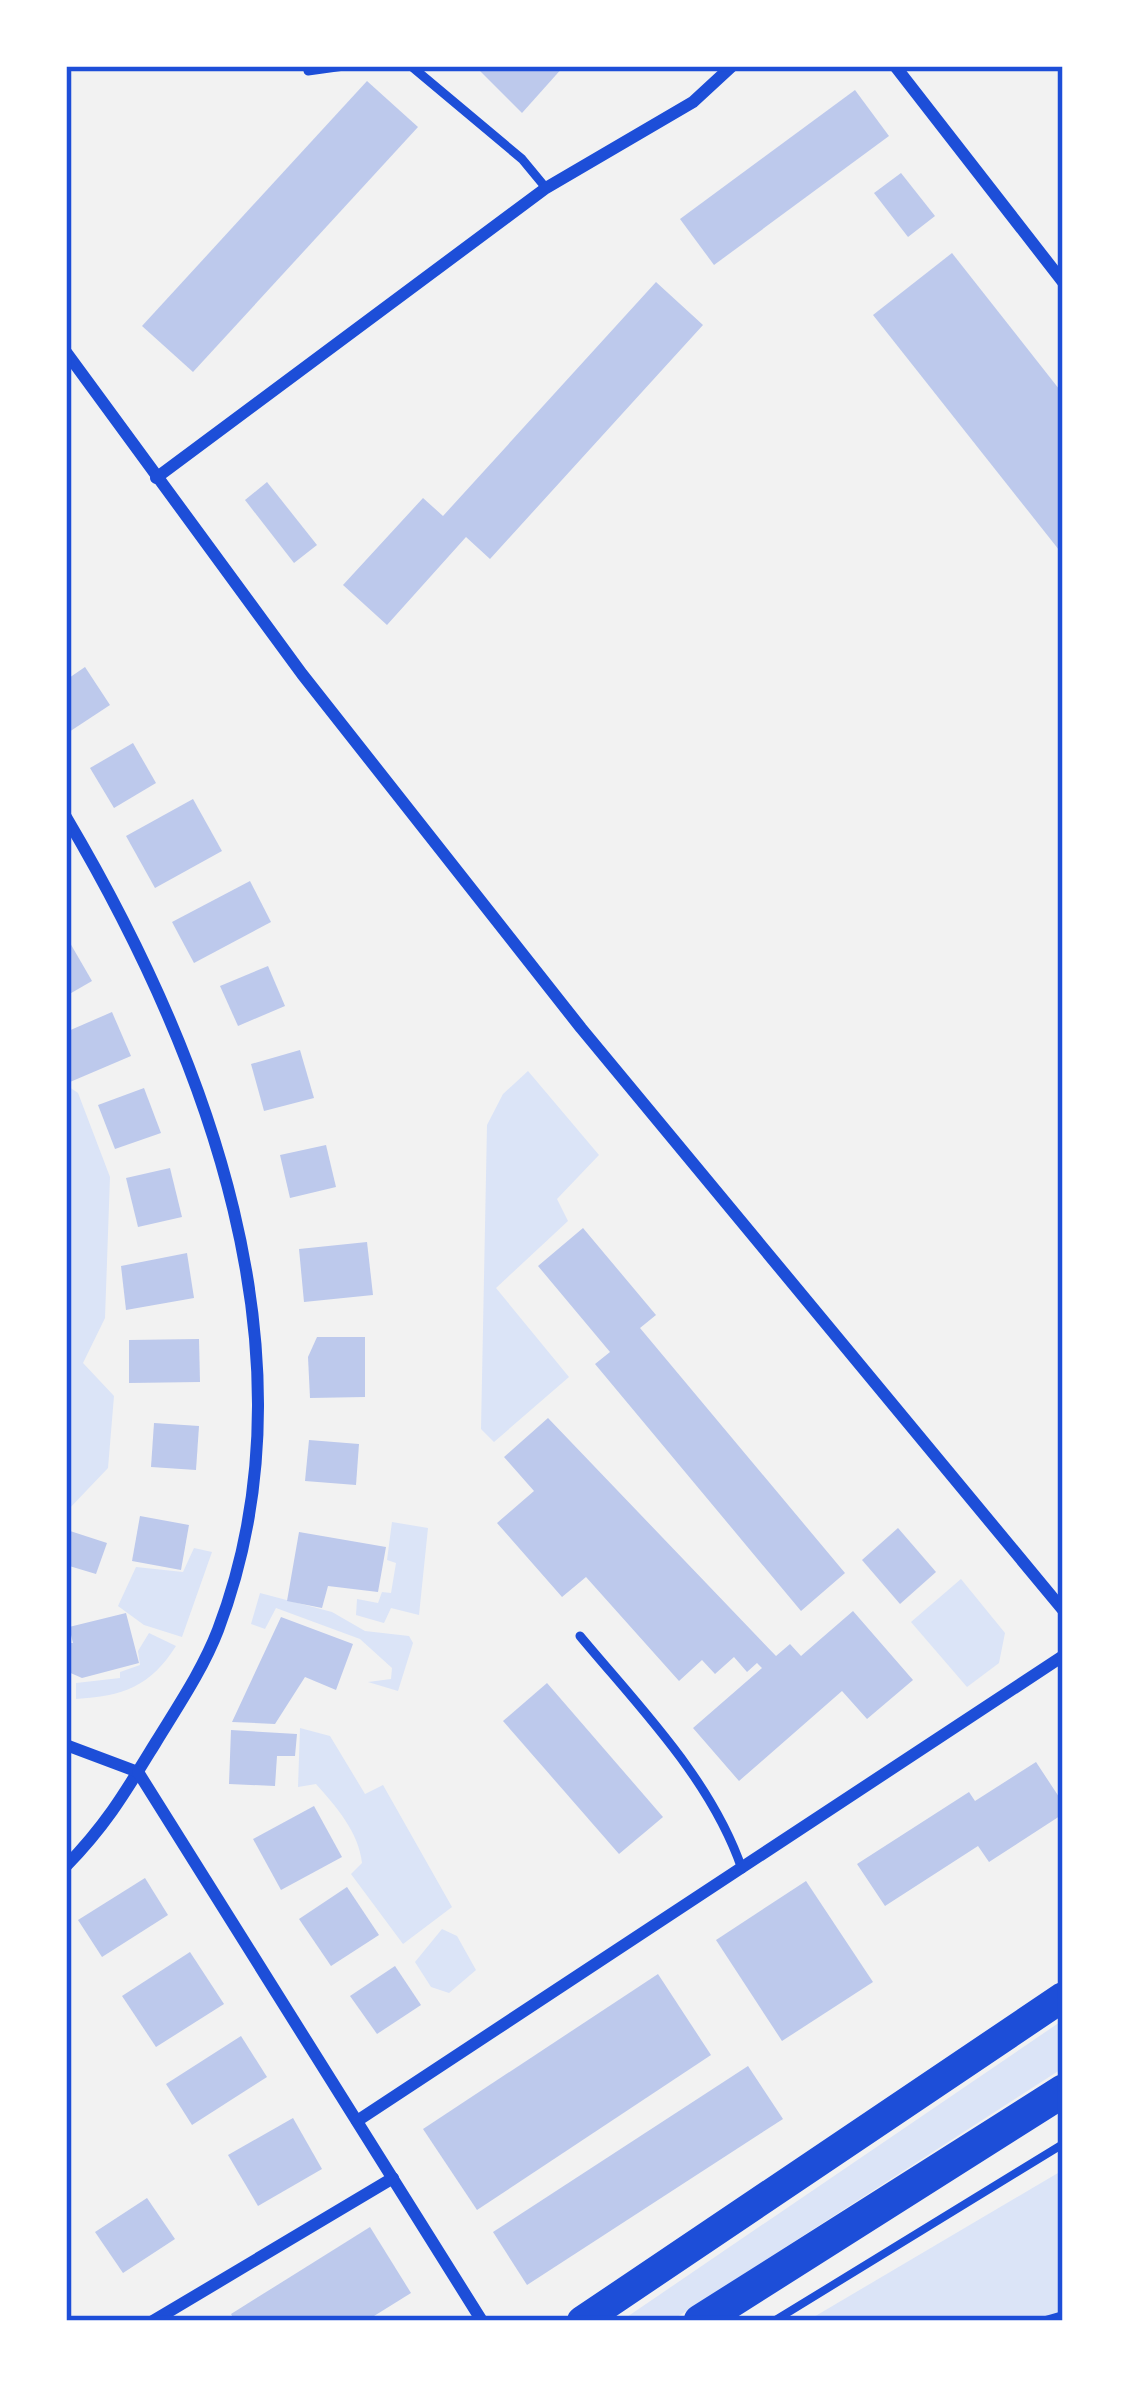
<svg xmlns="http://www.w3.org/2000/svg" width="1129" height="2387" font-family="Ubuntu,sans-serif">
	<rect width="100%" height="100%" fill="#f2f2f2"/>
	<g fill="#dbe4f7">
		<polygon points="528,1071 599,1155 557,1199 568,1221 496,1288 569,1377 494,1442 481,1429 487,1125 503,1094"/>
		<polygon points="66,1085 78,1093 110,1177 105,1318 83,1363 114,1396 108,1468 66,1512"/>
		<polygon points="392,1522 428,1528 419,1615 391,1608 384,1623 356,1615 357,1599 378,1603 382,1592 391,1593 396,1563 387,1560"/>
		<polygon points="194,1548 212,1552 182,1637 144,1625 118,1606 136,1567 183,1572"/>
		<polygon points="961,1579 1005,1633 999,1663 967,1687 911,1622"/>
		<polygon points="260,1593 332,1612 365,1631 409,1636 413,1643 398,1691 368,1682 391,1679 392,1668 360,1639 276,1608 265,1629 251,1624"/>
		<path d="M149,1633L176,1646C150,1687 123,1696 76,1699V1683L120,1678V1672L140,1665L138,1651Z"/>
		<path d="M300,1728L330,1736L365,1794L383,1785L452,1907L403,1944L351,1874L362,1863C359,1833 336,1806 316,1784L298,1787Z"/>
		<polygon points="442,1929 457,1936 476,1970 449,1993 431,1987 415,1962"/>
		<polygon points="1063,2020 1063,2068 671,2321 621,2321"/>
		<polygon points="1063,2170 1063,2321 807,2321"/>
	</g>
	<g fill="#bdc9ec">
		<polygon points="475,66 564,66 522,113"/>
		<polygon points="367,81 418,127 193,372 142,326"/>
		<polygon points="855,90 889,136 714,265 680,219"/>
		<polygon points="901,173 935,216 908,237 874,193"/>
		<polygon points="952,253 1063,394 1063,555 873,315"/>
		<polygon points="656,282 703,325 490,559 466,537 387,625 343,585 423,498 443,516"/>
		<polygon points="267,482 317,545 294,563 245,500"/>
		<polygon points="85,667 110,705 69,732 66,680"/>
		<polygon points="133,743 156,783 114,808 90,768"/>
		<polygon points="193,799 222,851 155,888 126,836"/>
		<polygon points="250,881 271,922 194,963 172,922"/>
		<polygon points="66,936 92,981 66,996"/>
		<polygon points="268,966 285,1006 238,1026 220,986"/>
		<polygon points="112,1012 131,1056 70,1082 66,1032"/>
		<polygon points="300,1050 314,1098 264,1111 251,1064"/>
		<polygon points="144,1088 161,1133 115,1149 98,1105"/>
		<polygon points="326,1145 336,1187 290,1198 280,1155"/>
		<polygon points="170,1168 182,1217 138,1227 126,1178"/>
		<polygon points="583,1228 656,1315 640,1328 845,1573 801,1611 595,1364 610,1352 538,1266"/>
		<polygon points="367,1242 373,1295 304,1302 299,1249"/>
		<polygon points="187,1253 194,1298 126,1310 121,1266"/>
		<polygon points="317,1337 365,1337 365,1397 310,1398 308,1357"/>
		<polygon points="199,1339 200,1382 129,1383 129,1340"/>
		<polygon points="548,1418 776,1656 790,1644 801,1656 853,1611 913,1680 867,1719 842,1691 739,1781 693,1728 762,1668 757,1663 747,1672 734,1657 715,1674 702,1660 679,1681 586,1577 562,1597 497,1523 534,1491 504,1457"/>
		<polygon points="154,1423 199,1426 196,1470 151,1467"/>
		<polygon points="309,1440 359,1444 356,1485 305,1481"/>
		<polygon points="140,1516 189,1525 181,1570 132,1561"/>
		<polygon points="898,1528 936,1572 900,1604 862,1560"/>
		<polygon points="67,1530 107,1543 96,1574 66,1565"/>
		<polygon points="299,1532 386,1547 378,1592 328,1586 322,1608 287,1601"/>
		<polygon points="126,1613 139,1663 82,1678 66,1671 66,1643 73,1643 69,1627"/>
		<polygon points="281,1617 353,1644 336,1690 305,1677 275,1724 232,1722"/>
		<polygon points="547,1683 663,1817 619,1854 503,1721"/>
		<polygon points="231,1730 297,1734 295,1756 277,1756 275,1786 229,1784"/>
		<polygon points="1036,1762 1063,1803 1063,1814 989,1862 978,1846 885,1906 857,1864 969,1792 975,1801"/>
		<polygon points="314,1806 342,1857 281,1890 253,1839"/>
		<polygon points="145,1878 168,1915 102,1957 78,1920"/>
		<polygon points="806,1881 873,1982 782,2041 716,1940"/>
		<polygon points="347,1887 379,1935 331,1966 299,1919"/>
		<polygon points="190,1952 224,2004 156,2047 122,1996"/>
		<polygon points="395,1966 421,2005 377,2034 350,1996"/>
		<polygon points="658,1974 711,2055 477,2210 423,2129"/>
		<polygon points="241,2036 267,2077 192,2125 166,2084"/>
		<polygon points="748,2066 783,2119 527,2285 493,2232"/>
		<polygon points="293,2118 322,2169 258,2206 228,2155"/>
		<polygon points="147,2198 175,2239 123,2273 95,2232"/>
		<polygon points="370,2227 411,2293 366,2321 235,2321 231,2314"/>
	</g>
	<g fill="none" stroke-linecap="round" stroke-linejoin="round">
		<g stroke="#1d4ed8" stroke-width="8">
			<polyline points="774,2321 1063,2144"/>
			<polyline points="1042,2321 1063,2315"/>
		</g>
		<g stroke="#1d4ed8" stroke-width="9">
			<polyline points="411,66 522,159 546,188"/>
			<polyline points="308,71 344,66"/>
			<path d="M580,1636C640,1708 711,1779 742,1869"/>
		</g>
		<g stroke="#1d4ed8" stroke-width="12">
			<polyline points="895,66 1063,282"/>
			<polyline points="66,352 302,674 581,1028 1063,1610"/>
			<polyline points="156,478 546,188 693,102 732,66"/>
			<path d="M66,817C206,1054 322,1356 218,1630C203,1669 178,1706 156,1742C126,1791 107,1824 66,1866"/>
			<polyline points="66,1745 138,1772"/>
			<polyline points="138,1772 482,2321"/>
			<polyline points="357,2121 1063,1656"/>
			<polyline points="153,2321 393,2178"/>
		</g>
		<polyline stroke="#1d4ed8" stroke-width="30" points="582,2321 1063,1997"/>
		<polyline stroke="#1d4ed8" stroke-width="33" points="700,2321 1063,2091"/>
	</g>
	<rect width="1129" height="2387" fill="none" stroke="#ffffff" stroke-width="138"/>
	<rect x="69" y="69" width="991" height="2249" fill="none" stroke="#1d4ed8" stroke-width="4.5"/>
</svg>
